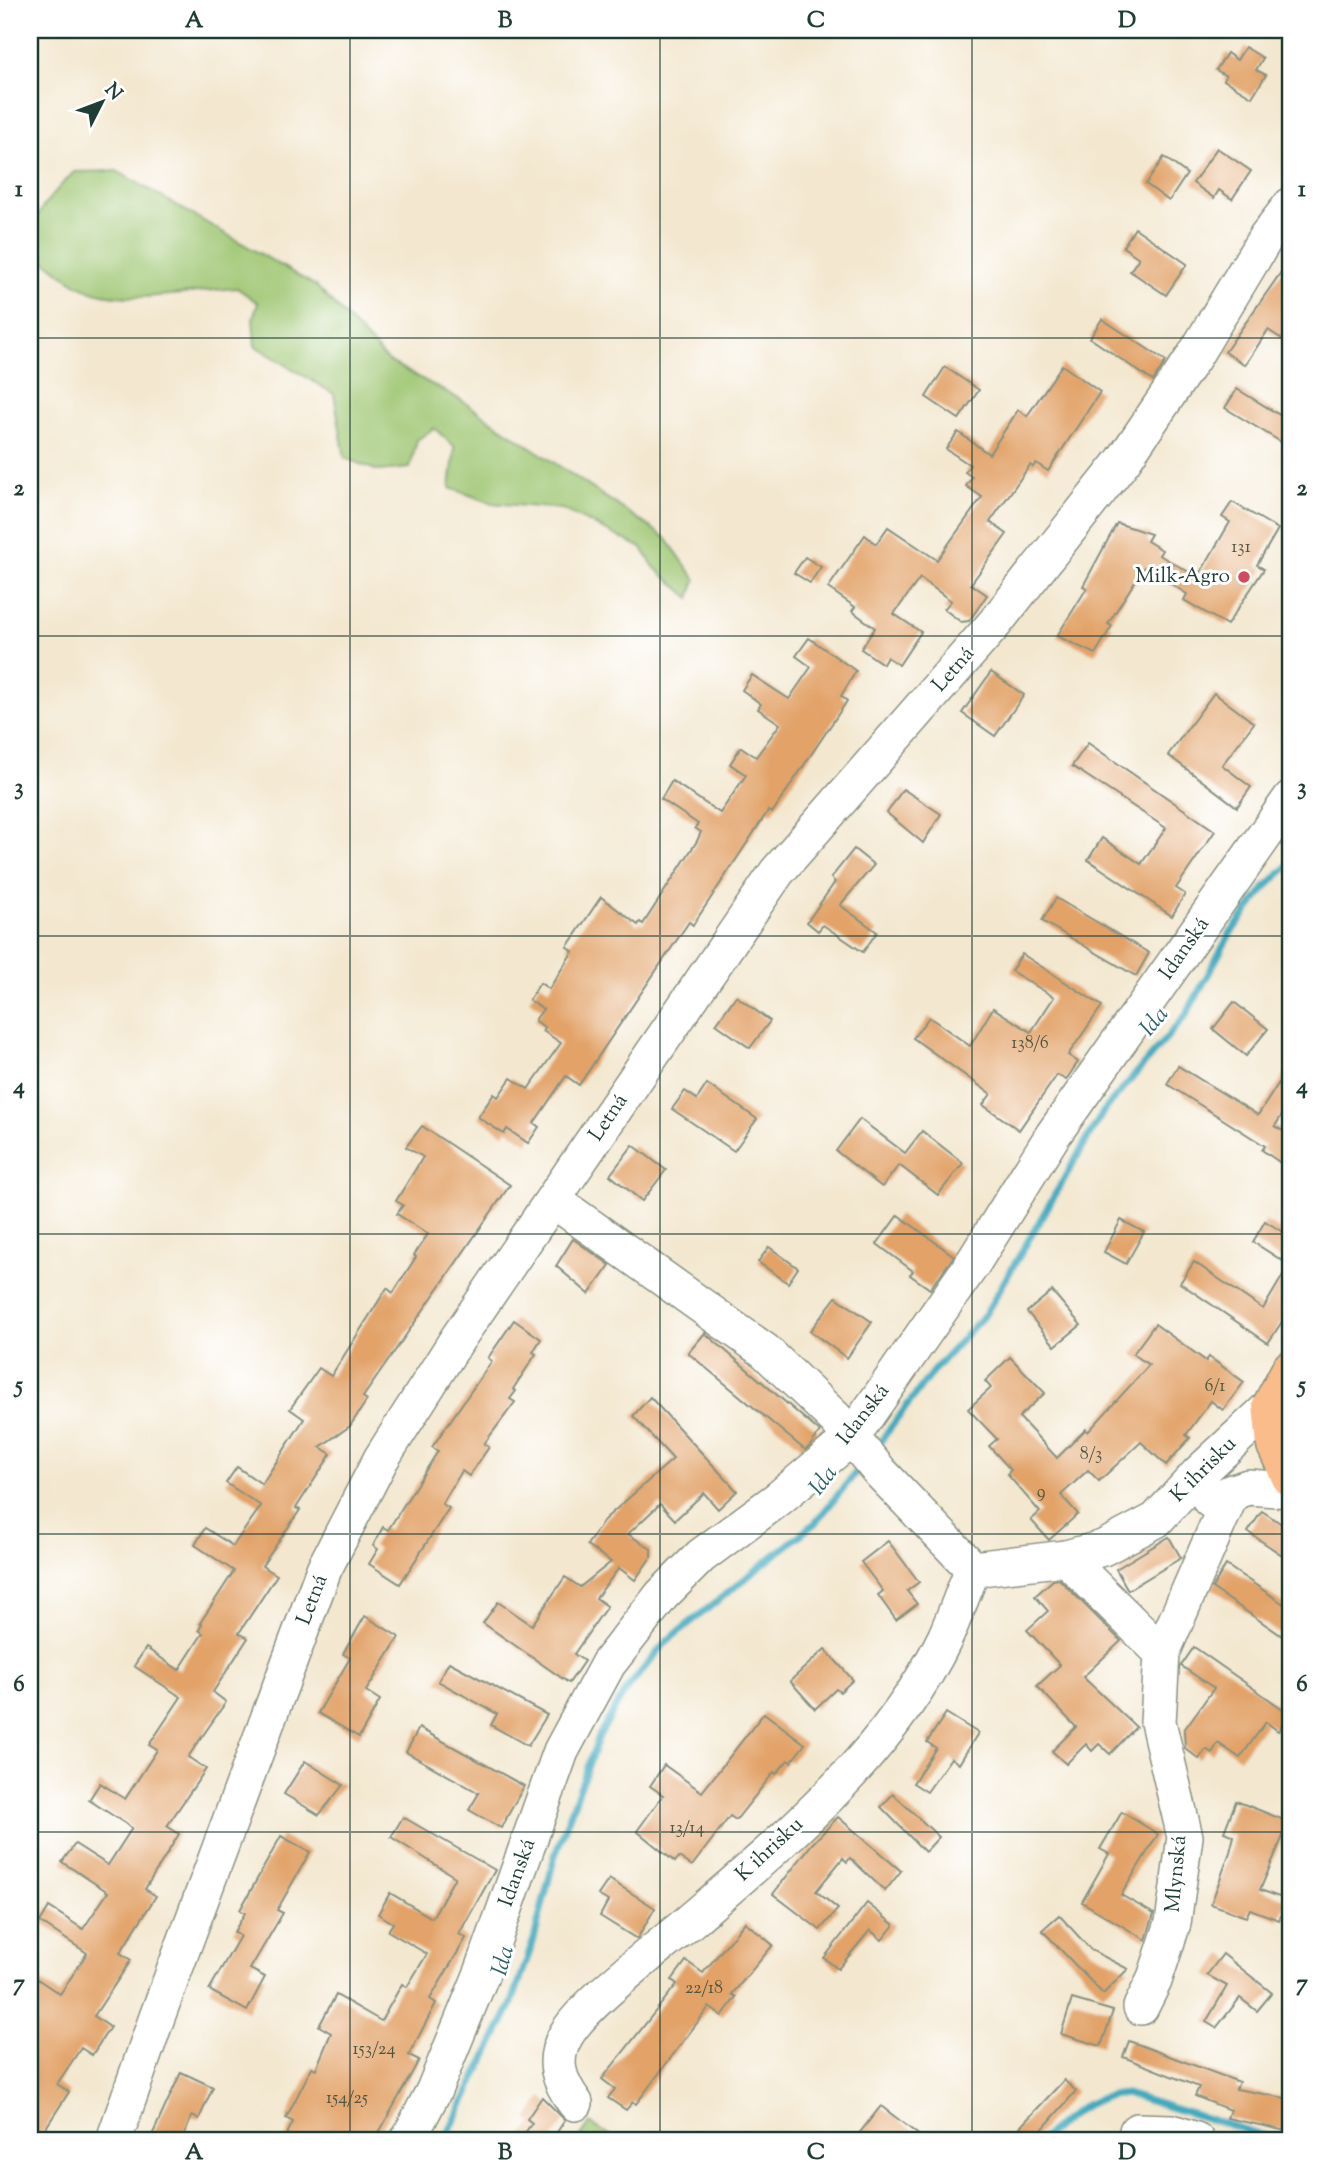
<svg xmlns="http://www.w3.org/2000/svg" width="1321" height="2170" font-family="'Sorts Mill Goudy',serif">
	<rect width="100%" height="100%" fill="#fff"/>
	<filter id="ink" filterUnits="userSpaceOnUse"><feTurbulence type="fractalNoise" baseFrequency=".0143" numOctaves="2"/><feDisplacementMap in="SourceGraphic" scale="14" xChannelSelector="R" yChannelSelector="G"/><feConvolveMatrix kernelMatrix="1 2 1 2 8 2 1 2 1" color-interpolation-filters="sRGB"/></filter>
	<filter id="wash" filterUnits="userSpaceOnUse"><feTurbulence type="fractalNoise" baseFrequency=".00686" numOctaves="4" result="noise"/><feDisplacementMap in="SourceGraphic" scale="28" xChannelSelector="R" yChannelSelector="G"/><feGaussianBlur stdDeviation="1.57" result="paint"/><feColorMatrix in="noise" values="0 0 0 0 0 0 0 0 0 0 0 0 0 0 0 0 0 1.4 0 .05"/><feComposite in="paint" operator="in"/></filter>
	<g filter="url(#wash)">
		<rect width="100%" height="100%" fill="#f3e7cf"/>
		<g fill="#9fc672" stroke="#5f8253" stroke-width="2">
			<path d="M117,171L316,286L388,361L461,400L666,538L696,580L690,598L654,567L642,548L562,509L492,503L450,488L455,447L434,428L417,440L410,468L378,471L345,458L334,394L255,346L253,319L258,303L237,288C193,291 146,302 102,294C75,288 49,265 30,247C30,214 53,194 74,172Z"/>
			<polygon points="590,2123 617,2140 579,2140"/>
		</g>
		<g fill="none" stroke-linecap="round" stroke-linejoin="round">
			<g stroke="#3faabf" stroke-width="7">
				<polyline points="874,1450 933,1371 986,1313 1103,1112 1186,1015 1230,934 1265,888 1291,863"/>
				<polyline points="445,2140 511,2006 534,1939 555,1855 599,1736 625,1691 667,1641 815,1523 862,1465"/>
				<path d="M1041,2140C1069,2116 1088,2096 1126,2094L1279,2140"/>
			</g>
		</g>
		<g id="blocks">
			<g fill="#e2a268">
				<polygon points="1245,47 1263,58 1256,70 1266,75 1252,97 1224,80 1226,76 1216,70 1227,53 1237,60"/>
				<polygon points="1217,148 1251,171 1232,199 1219,190 1214,198 1193,183"/>
				<polygon points="1164,157 1187,174 1169,201 1146,184"/>
				<polygon points="1135,228 1187,264 1166,295 1130,271 1139,258 1123,247"/>
				<polygon points="1291,258 1291,345 1268,330 1245,365 1225,352"/>
				<polygon points="1102,319 1166,361 1153,381 1090,338"/>
				<polygon points="1062,365 1100,392 1048,471 1036,463 1033,467 1030,465 990,522 1007,534 971,584 987,595 969,621 961,622 944,609 951,601 920,578 894,614 921,632 899,665 887,657 883,664 861,649 875,628 852,611 855,607 828,588 865,535 876,544 888,527 937,560 982,497 966,486 972,477 965,472 970,465 946,449 958,432 989,454 1018,410 1027,416"/>
				<polygon points="945,367 979,390 959,419 926,397"/>
				<polygon points="1237,389 1291,422 1291,448 1225,408"/>
				<polygon points="1232,502 1278,529 1257,565 1264,569 1227,625 1184,600 1187,594 1144,567 1108,624 1112,626 1095,654 1057,636 1087,588 1083,586 1117,523 1151,534 1147,541 1162,550 1159,555 1198,577 1230,522 1222,517"/>
				<polygon points="805,557 821,567 810,583 794,573"/>
				<polygon points="809,638 856,671 841,696 847,701 772,813 768,811 693,925 689,922 579,1085 566,1076 534,1123 539,1127 528,1143 507,1129 504,1134 478,1117 494,1094 498,1097 511,1078 528,1089 561,1043 543,1031 545,1028 535,1020 543,1009 529,1000 540,983 549,989 573,951 567,947 601,897 638,925 640,922 643,924 697,841 701,832 695,828 698,824 661,799 672,781 720,813 746,775 730,764 741,747 756,757 780,724 758,709 761,704 742,690 752,675 789,699 811,667 796,656"/>
				<polygon points="991,672 1024,695 995,736 962,713"/>
				<polygon points="1214,693 1254,723 1222,765 1251,787 1237,807 1168,755"/>
				<polygon points="1088,743 1215,831 1176,888 1185,894 1172,916 1088,860 1102,838 1141,864 1166,828 1072,766"/>
				<polygon points="903,789 941,814 923,843 887,813"/>
				<polygon points="854,849 874,865 840,905 877,932 863,952 823,925 818,931 807,922 835,882 831,878"/>
				<polygon points="1056,898 1149,953 1136,976 1042,921"/>
				<polygon points="1022,954 1102,1006 1068,1055 1078,1062 1066,1080 1057,1075 1019,1130 983,1105 991,1094 913,1038 929,1017 970,1046 993,1008 1031,1032 1054,997 1011,971"/>
				<polygon points="736,996 770,1021 750,1048 716,1024"/>
				<polygon points="1234,1002 1268,1029 1246,1056 1213,1029"/>
				<polygon points="1291,1064 1291,1101 1275,1126 1291,1136 1291,1170 1262,1150 1265,1146 1167,1084 1178,1066 1258,1115"/>
				<polygon points="707,1084 757,1119 734,1151 672,1109 685,1091 697,1099"/>
				<polygon points="860,1119 905,1153 922,1131 963,1163 938,1195 899,1165 882,1187 836,1151"/>
				<polygon points="422,1126 510,1185 363,1397 367,1400 350,1426 320,1447 331,1454 296,1508 300,1510 262,1566 277,1575 239,1633 248,1638 213,1692 226,1702 188,1757 206,1769 167,1826 179,1834 145,1889 156,1896 120,1953 131,1960 94,2016 110,2027 92,2055 81,2048 57,2084 69,2092 38,2140 30,2140 30,1974 60,1994 87,1953 40,1922 49,1907 83,1929 108,1892 62,1862 75,1844 108,1865 132,1828 89,1800 100,1783 125,1799 157,1750 149,1745 181,1697 134,1666 146,1648 179,1670 203,1633 199,1630 202,1624 200,1623 234,1571 195,1545 205,1528 233,1546 261,1506 226,1483 237,1467 262,1484 304,1419 290,1409 319,1368 331,1376 387,1288 393,1293 416,1257 414,1255 428,1234 397,1214 403,1205 396,1201 423,1157 406,1147"/>
				<polygon points="633,1145 666,1170 642,1201 610,1175"/>
				<polygon points="898,1215 954,1256 930,1289 910,1275 913,1271 877,1244"/>
				<polygon points="1121,1220 1144,1232 1126,1264 1104,1252"/>
				<polygon points="1265,1221 1291,1237 1291,1308 1268,1343 1180,1283 1194,1262 1263,1309 1289,1265 1253,1242"/>
				<polygon points="573,1239 610,1265 589,1294 556,1266"/>
				<polygon points="769,1247 798,1268 788,1283 758,1262"/>
				<polygon points="1052,1291 1081,1325 1055,1346 1027,1312"/>
				<polygon points="836,1297 872,1322 847,1358 810,1331"/>
				<polygon points="514,1320 541,1339 533,1352 536,1354 513,1389 516,1391 510,1399 515,1402 484,1444 489,1447 469,1476 462,1471 442,1504 449,1508 400,1584 369,1564 378,1549 373,1546 383,1527 388,1530 438,1451 432,1447 492,1361 488,1358"/>
				<polygon points="1155,1324 1206,1361 1209,1357 1244,1382 1223,1410 1211,1401 1186,1435 1190,1438 1166,1465 1141,1442 1099,1481 1088,1470 1061,1495 1078,1514 1049,1540 1031,1520 1040,1512 1007,1474 1011,1470 989,1446 997,1439 968,1409 991,1388 985,1381 1010,1357 1045,1393 1019,1417 1057,1458 1086,1429 1088,1432 1149,1365 1133,1354"/>
				<polygon points="705,1333 820,1432 810,1446 805,1450 688,1353"/>
				<polygon points="650,1397 737,1491 718,1509 704,1493 675,1520 660,1504 628,1534 651,1549 651,1557 635,1580 619,1568 596,1598 607,1606 574,1654 584,1661 569,1683 483,1623 498,1602 532,1625 565,1577 580,1587 611,1562 587,1545 605,1519 673,1459 633,1416"/>
				<polygon points="1262,1511 1291,1530 1291,1561 1248,1532"/>
				<polygon points="1169,1537 1181,1558 1128,1590 1116,1569"/>
				<polygon points="888,1541 919,1582 907,1591 917,1604 896,1620 878,1595 883,1591 861,1562"/>
				<polygon points="1226,1565 1291,1609 1291,1642 1212,1588"/>
				<polygon points="1059,1579 1121,1641 1083,1677 1136,1727 1110,1754 1099,1744 1092,1751 1086,1744 1066,1764 1052,1751 1076,1727 1037,1686 1060,1665 1027,1630 1048,1611 1035,1596 1053,1580"/>
				<polygon points="365,1616 399,1637 366,1691 380,1700 359,1737 318,1713 350,1658 343,1654"/>
				<polygon points="1194,1647 1290,1714 1278,1731 1266,1722 1240,1758 1218,1743 1212,1753 1206,1749 1199,1759 1185,1748 1184,1730 1214,1688 1181,1666"/>
				<polygon points="825,1649 853,1680 840,1692 836,1689 815,1709 790,1681"/>
				<polygon points="449,1662 547,1715 528,1746 491,1725 497,1714 438,1681"/>
				<polygon points="764,1713 805,1744 791,1762 788,1760 776,1774 774,1772 736,1820 730,1816 692,1866 679,1857 675,1862 637,1831 663,1795 650,1786 664,1765 702,1792"/>
				<polygon points="946,1713 978,1733 959,1764 951,1758 927,1792 913,1783 936,1748 927,1742"/>
				<polygon points="419,1728 524,1786 501,1828 469,1810 479,1793 406,1752"/>
				<polygon points="305,1761 343,1785 319,1815 284,1794"/>
				<polygon points="893,1794 939,1837 925,1852 881,1807"/>
				<polygon points="1236,1801 1289,1822 1260,1890 1288,1900 1279,1920 1250,1909 1246,1917 1211,1904 1230,1852 1234,1836 1224,1832"/>
				<polygon points="1122,1812 1158,1834 1121,1895 1154,1914 1146,1940 1082,1902 1109,1854 1100,1849"/>
				<polygon points="403,1817 495,1870 459,1934 466,1938 430,1999 436,2003 409,2055 419,2060 375,2140 284,2140 293,2122 286,2118 312,2067 316,2069 331,2033 319,2026 336,1995 381,2021 402,1984 407,1987 427,1954 388,1931 393,1923 378,1914 390,1893 432,1918 455,1877 391,1837"/>
				<polygon points="838,1817 901,1871 885,1891 850,1858 847,1862 843,1858 816,1891 838,1909 820,1930 773,1894 812,1844"/>
				<polygon points="281,1836 310,1852 277,1910 283,1913 250,1969 265,1977 247,2011 209,1990 240,1936 234,1932 245,1913 240,1910"/>
				<polygon points="609,1879 655,1908 637,1939 600,1916 608,1901 598,1895"/>
				<polygon points="867,1903 894,1925 882,1940 870,1930 838,1969 824,1958"/>
				<polygon points="1059,1915 1091,1950 1128,1969 1103,1994 1042,1930"/>
				<polygon points="745,1922 773,1945 732,1994 736,1997 722,2016 709,2007 636,2104 633,2102 626,2110 608,2098 615,2089 602,2079 677,1984 672,1980 686,1961 703,1973"/>
				<polygon points="1223,1954 1272,1993 1257,2011 1240,1998 1216,2028 1206,2022 1227,1986 1207,1975"/>
				<polygon points="1072,1999 1113,2011 1101,2046 1061,2034"/>
				<polygon points="1129,2041 1239,2082 1236,2089 1291,2099 1291,2132 1227,2118 1230,2110 1195,2096 1199,2087 1123,2057"/>
				<polygon points="181,2072 213,2087 199,2119 192,2116 182,2140 150,2140"/>
				<polygon points="1064,2080 1076,2091 1033,2140 1008,2140"/>
				<polygon points="542,2097 565,2120 552,2140 520,2140 532,2123 527,2119"/>
				<polygon points="881,2106 925,2140 854,2140"/>
			</g>
		</g>
	</g>
	<g filter="url(#ink)">
		<use href="#blocks" fill-opacity="0" stroke="#899282" stroke-width="2"/>
		<g fill="none" stroke-linecap="round" stroke-linejoin="round">
			<g stroke="#899282" stroke-width="38">
				<g id="minor">
					<polyline points="553,1200 765,1351 835,1418 881,1473 973,1569 1066,1558 1103,1548 1156,1520 1198,1474 1272,1405"/>
					<polyline points="1210,1500 1248,1487 1291,1490"/>
					<polyline points="1066,1558 1162,1653 1158,1722 1185,1837 1173,1923 1154,1981 1141,2007"/>
					<polyline points="1162,1653 1232,1492"/>
					<path d="M575,2103C559,2081 551,2061 566,2035C586,2001 662,1946 695,1917C788,1837 891,1751 945,1638C955,1616 963,1592 973,1569"/>
					<polyline points="1137,2131 1172,2132 1196,2140"/>
					<polyline points="114,2140 157,2017 324,1569 381,1459 458,1338 777,872 995,623 1123,461 1193,358 1266,237 1291,205"/>
					<polyline points="408,2140 434,2090 482,1973 561,1751 608,1664 662,1595 701,1556 778,1499 851,1438 973,1263 1053,1135 1291,798"/>
				</g>
			</g>
			<g stroke="#899282" stroke-width="41">
				<polyline id="major" points="1291,1369 1272,1405 1276,1445 1291,1477"/>
			</g>
			<use href="#minor" stroke="#fff" stroke-width="35"/>
			<use href="#major" stroke="#fabc8b" stroke-width="38"/>
		</g>
	</g>
	<path fill="none" stroke="#1f3d34" stroke-width="2" stroke-opacity="0.55" d="M350,30V2140M660,30V2140M972,30V2140M30,338H1291M30,636H1291M30,936H1291M30,1234H1291M30,1534H1291M30,1832H1291"/>
	<circle fill="#d1495b" stroke="#fff" stroke-width="2.5" cx="1244" cy="577" r="7"/>
	<g text-anchor="middle" dominant-baseline="central" stroke-width="6" stroke-linejoin="round" paint-order="stroke">
		<g font-size="18" fill="#505641">
			<text x="1241" y="548">131</text>
			<text x="1030" y="1044">138/6</text>
			<text x="1215" y="1387">6/1</text>
			<text x="1091" y="1455">8/3</text>
			<text x="1041" y="1493">9</text>
			<text x="687" y="1829">13/14</text>
			<text x="704" y="1989">22/18</text>
			<text x="374" y="2050">153/24</text>
			<text x="347" y="2099">154/25</text>
		</g>
		<g font-size="21" fill="#1f3d34" stroke="#fff" text-anchor="end">
			<text x="1230" y="577">Milk-Agro</text>
		</g>
		<g font-size="21" fill="#1f3d34" stroke="#fff">
			<text transform="translate(954 670) rotate(-49)">Letná</text>
			<text transform="translate(1185 949) rotate(-55)">Idanská</text>
			<text transform="translate(609 1118) rotate(-56)">Letná</text>
			<text transform="translate(864 1415) rotate(-52)">Idanská</text>
			<text transform="translate(1204 1470) rotate(-45)">K ihrisku</text>
			<text transform="translate(313 1600) rotate(-69)">Letná</text>
			<text transform="translate(770 1850) rotate(-43)">K ihrisku</text>
			<text transform="translate(518 1873) rotate(-70)">Idanská</text>
			<text transform="translate(1177 1874) rotate(-85)">Mlynská</text>
		</g>
		<g font-size="23" font-style="italic" fill="#2a6365" stroke="#fff">
			<text transform="translate(1155 1022) rotate(-50)">Ida</text>
			<text transform="translate(824 1481) rotate(-52)">Ida</text>
			<text transform="translate(504 1961) rotate(-74)">Ida</text>
		</g>
	</g>
	<rect width="1321" height="2170" fill="none" stroke="#fff" stroke-width="77"/>
	<g transform="translate(102 102) rotate(48)" stroke="#ffffff" stroke-width="5" paint-order="stroke">
	<path d="M0-5L12 26L0 18L-12 26Z" fill="#1f3d34"/>
	<text y="-10" font-size="19" font-weight="bold" text-anchor="middle" fill="#1f3d34">N</text>
	</g>
	<rect x="38" y="38" width="1244" height="2094" fill="none" stroke="#1f3d34" stroke-width="2.5"/>
	<g font-size="23" text-anchor="middle" font-weight="bold" fill="#1f3d34">
		<text x="194" y="27">A</text>
		<text x="505" y="27">B</text>
		<text x="816" y="27">C</text>
		<text x="1127" y="27">D</text>
		<text x="19" y="196">1</text>
		<text x="1302" y="196">1</text>
		<text x="19" y="495">2</text>
		<text x="1302" y="495">2</text>
		<text x="19" y="794">3</text>
		<text x="1302" y="794">3</text>
		<text x="19" y="1093">4</text>
		<text x="1302" y="1093">4</text>
		<text x="19" y="1392">5</text>
		<text x="1302" y="1392">5</text>
		<text x="19" y="1691">6</text>
		<text x="1302" y="1691">6</text>
		<text x="19" y="1990">7</text>
		<text x="1302" y="1990">7</text>
		<text x="194" y="2159">A</text>
		<text x="505" y="2159">B</text>
		<text x="816" y="2159">C</text>
		<text x="1127" y="2159">D</text>
	</g>
</svg>
